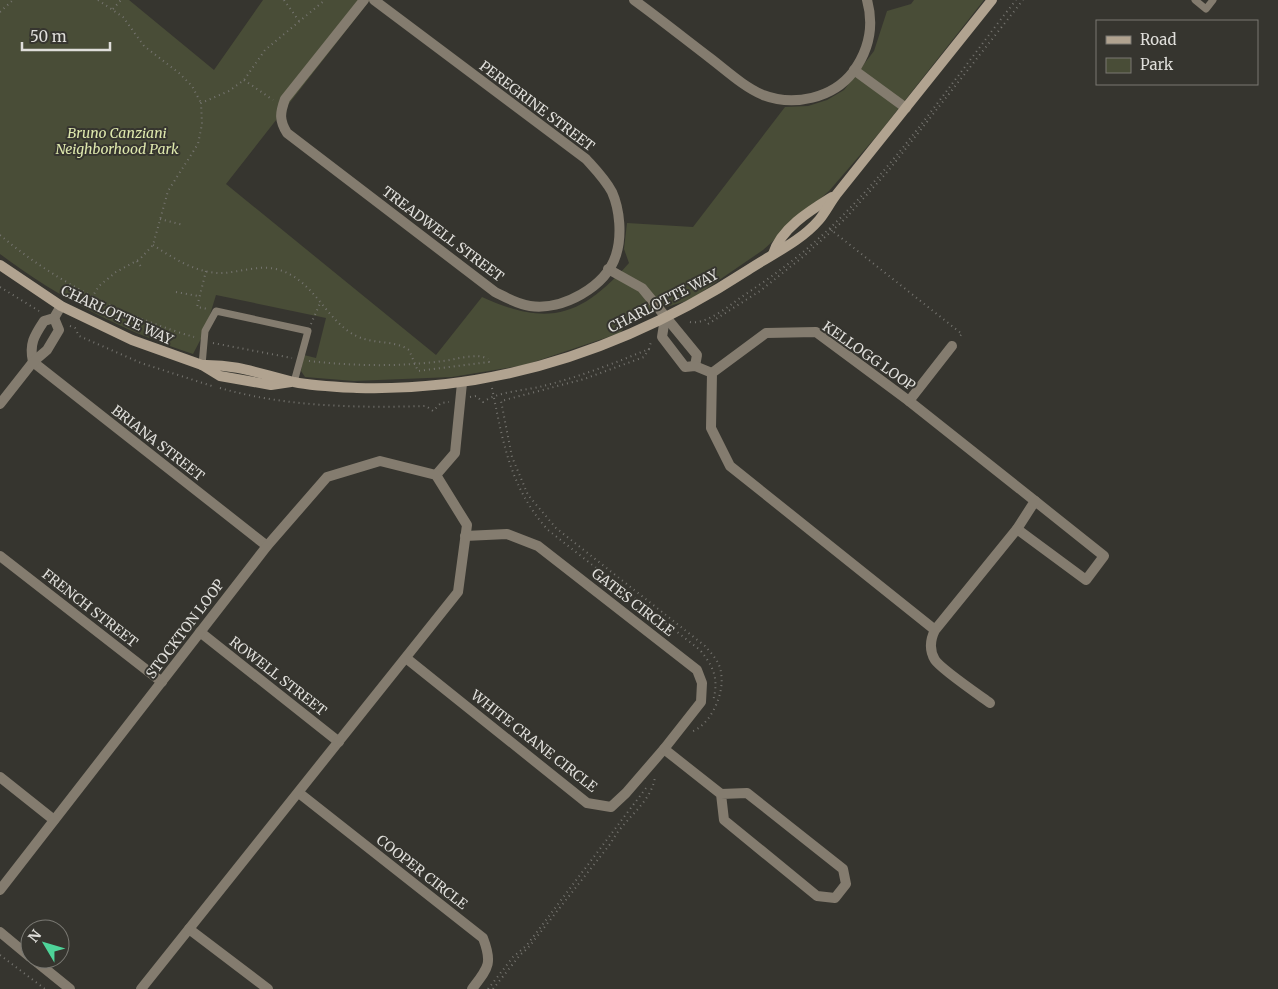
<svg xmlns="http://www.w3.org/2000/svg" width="1278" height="989" font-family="Merriweather,serif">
	<rect width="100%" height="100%" fill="#36352f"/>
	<path fill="#494d37" d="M0,0H129L214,70L263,0H370L226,184L436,355L482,297C548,327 581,317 629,263L624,249L627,223L693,227L785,107L808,106L827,100L844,90L874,51L887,11L911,4L914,0H984L880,132L829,191L763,250L690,300L633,317L620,333L525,365L452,377L354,381L305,377L301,371L304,355L316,358L326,318L216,295L205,331L193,354C123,331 60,299 0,254Z"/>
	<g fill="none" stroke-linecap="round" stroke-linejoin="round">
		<g stroke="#767570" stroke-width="2" stroke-dasharray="1 4" stroke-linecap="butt">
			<polyline points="98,0 123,17 144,46 179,73 192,86 201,103"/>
			<polyline points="284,0 299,21"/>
			<polyline points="113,9 121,0"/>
			<polyline points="0,12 13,0"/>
			<polyline points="244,80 273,100"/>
			<polyline points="160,219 183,225"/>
			<polyline points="830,229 962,334 958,338"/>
			<path d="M0,235C55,282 126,317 194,337"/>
			<path d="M153,245C173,258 197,274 223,273C240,272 259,265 276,269C310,277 323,313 348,331C370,347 392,338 409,350L418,371L489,362V366"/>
			<polyline points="137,261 142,268"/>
			<polyline points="206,271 197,307 208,309"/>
			<polyline points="0,287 39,311"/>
			<polyline points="176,292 198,296"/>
			<polyline points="89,302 99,286 116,272 140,259 153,245 168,191 198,144 202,124 201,103 229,91 244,80 265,50 325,0"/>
			<path d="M690,322C705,325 728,307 740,298C767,280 794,261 818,239C892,173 954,78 1016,0"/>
			<polyline points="311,324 321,301"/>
			<polyline points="708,324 760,291 804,256 845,219 889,170 1023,0"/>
			<polyline points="70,326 75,328 79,336 141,363 215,387"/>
			<polyline points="213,343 292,358"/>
			<path d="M649,349L644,357L584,379L501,401L512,457L528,495L556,528L705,646C712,654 720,662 721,673C725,693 711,725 691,732"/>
			<path d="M309,361C353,366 399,367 443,361C454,360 478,352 488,359"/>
			<path d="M220,388C286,407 358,408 426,406L433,411L441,403L449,402"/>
			<path d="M492,388C503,442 510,488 548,530L700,650C714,667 719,679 713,701"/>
			<path d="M470,397L476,396L483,402C499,391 524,391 543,386C579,377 615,363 649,349L651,342"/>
			<polyline points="0,955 45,989"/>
			<polyline points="488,989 513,957 527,945 646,788"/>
			<path d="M493,989L520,955L528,948L611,843C623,819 651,804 655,777"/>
		</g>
		<g stroke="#847c6f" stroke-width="7">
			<polyline points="1195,0 1206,9 1213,0"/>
			<polyline points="202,365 205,331 216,311 308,331 294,382"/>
		</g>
		<g stroke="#847c6f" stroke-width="10">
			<path d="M364,0L285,99C280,113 279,120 287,133L495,292C507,298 517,304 530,306C562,311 606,287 616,255C622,236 620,210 612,192C605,179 596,170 586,159L374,0"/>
			<path d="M634,0C660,19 685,39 710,58C727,71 744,87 763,95C794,107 833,98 853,72C869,50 874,25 867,0"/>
			<polyline points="854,70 906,108"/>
			<polyline points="608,269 642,288 697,355 695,366"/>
			<polyline points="665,318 662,337 685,367 695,366 712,373"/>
			<polyline points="33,362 267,546"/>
			<path d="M33,362C29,344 34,336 44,321L54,318L61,306"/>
			<polyline points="909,401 952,346"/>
			<polyline points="0,404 33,362 47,350 59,330 54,318"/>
			<polyline points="436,475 455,453 462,383"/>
			<polyline points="1017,529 1086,580 1104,556 1035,501"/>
			<polyline points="0,556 162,682"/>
			<path d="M935,630L730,466L711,428L712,373L766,333L816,332L909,401L1035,501L1017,529L935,630C930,640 929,650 935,660C941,669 979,695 990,703"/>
			<polyline points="200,632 339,742"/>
			<polyline points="406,658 587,803 611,807 626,793 664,749 701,702 702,683 697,670 538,546 507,534 465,536"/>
			<polyline points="664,749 721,794 724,820 817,896 835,898 846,884 843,869 747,793 721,794"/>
			<polyline points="0,777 54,820"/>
			<path d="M299,793L483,938C493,964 488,968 472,989"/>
			<polyline points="0,890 267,546 327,477 380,461 436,475 467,525 458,592 141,989"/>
			<polyline points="189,929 268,989"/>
			<polyline points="0,932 30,957"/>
			<polyline points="33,959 70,989"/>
		</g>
		<g stroke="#b1a390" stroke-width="10">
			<path d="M773,254C781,228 811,210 832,197"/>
			<polyline points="0,265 61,306 132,340 202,365 220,376 271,385 291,382"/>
			<path d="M202,365C237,364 260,374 294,382C313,386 337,387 357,388C499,392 631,346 748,270C772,254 800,242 819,220C825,213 830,203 836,195L992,0"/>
		</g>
	</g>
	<g text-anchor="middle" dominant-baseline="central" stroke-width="4" stroke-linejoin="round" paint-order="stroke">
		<g font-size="14" fill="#dfdeda" stroke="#36352f">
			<text transform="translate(537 106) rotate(37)">PEREGRINE STREET</text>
			<text transform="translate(443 234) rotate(37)">TREADWELL STREET</text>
			<text transform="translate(663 301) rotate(-27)">CHARLOTTE WAY</text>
			<text transform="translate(117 315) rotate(25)">CHARLOTTE WAY</text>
			<text transform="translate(869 356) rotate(35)">KELLOGG LOOP</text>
			<text transform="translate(158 443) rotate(38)">BRIANA STREET</text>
			<text transform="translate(633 602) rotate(38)">GATES CIRCLE</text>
			<text transform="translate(90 608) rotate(38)">FRENCH STREET</text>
			<text transform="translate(185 629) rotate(-53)">STOCKTON LOOP</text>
			<text transform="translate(278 676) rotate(38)">ROWELL STREET</text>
			<text transform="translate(534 741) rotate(38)">WHITE CRANE CIRCLE</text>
			<text transform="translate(422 872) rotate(38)">COOPER CIRCLE</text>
		</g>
		<g font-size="14" font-style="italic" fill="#dee8ad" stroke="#36352f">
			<text x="117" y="133">Bruno Canziani<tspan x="117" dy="16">Neighborhood Park</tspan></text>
		</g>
	</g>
	<rect x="1096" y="20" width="162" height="65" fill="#36352f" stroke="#7a7973"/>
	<rect x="1106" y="36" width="25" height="8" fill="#b1a390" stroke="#7a7973"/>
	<text x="1140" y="45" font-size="15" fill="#dfdeda">Road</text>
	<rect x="1106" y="58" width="25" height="15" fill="#494d37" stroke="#7a7973"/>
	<text x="1140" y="70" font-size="15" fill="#dfdeda">Park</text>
	<g transform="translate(45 944) rotate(308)"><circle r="24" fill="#36352f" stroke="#7a7973"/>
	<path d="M0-4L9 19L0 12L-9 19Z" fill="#4ed399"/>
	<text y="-8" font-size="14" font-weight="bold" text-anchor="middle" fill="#dfdeda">N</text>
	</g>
	<path d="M22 42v8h88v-8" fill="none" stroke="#dfdeda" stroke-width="2.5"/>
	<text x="30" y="42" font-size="15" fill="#dfdeda" stroke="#36352f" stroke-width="4" paint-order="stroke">50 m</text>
</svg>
